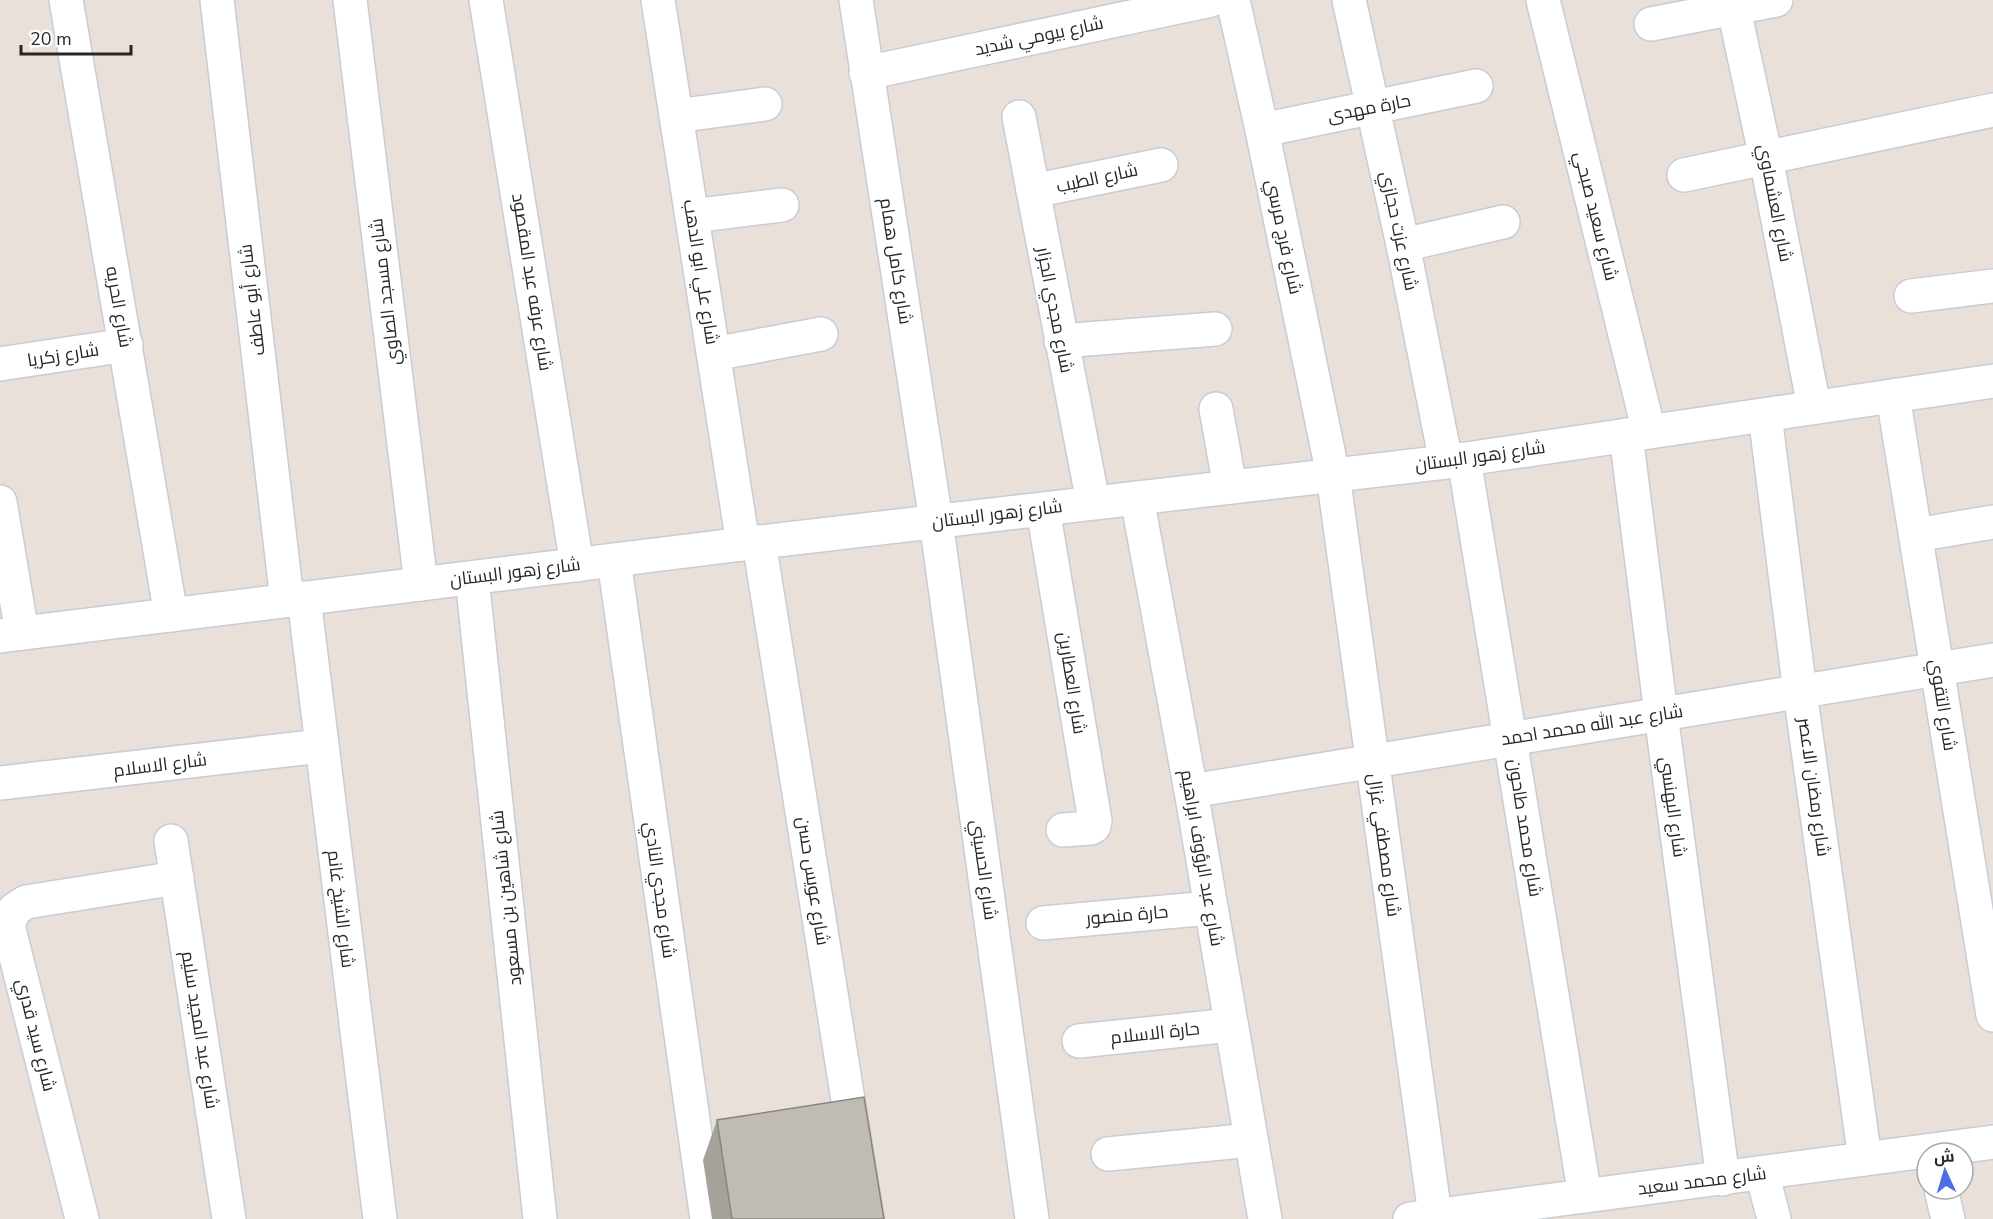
<svg xmlns="http://www.w3.org/2000/svg" width="1993" height="1219" font-family="'Nunito Sans',Cairo,sans-serif">
	<rect width="100%" height="100%" fill="#e8e0d9"/>
	<g fill="none" stroke-linecap="round" stroke-linejoin="round">
		<g stroke="#c8ccd7" stroke-width="36">
			<g id="street">
				<polyline points="66,0 171,615"/>
				<polyline points="217,0 287,600"/>
				<polyline points="350,0 421,584"/>
				<polyline points="486,0 577,565"/>
				<polyline points="658,0 743,544"/>
				<polyline points="856,0 936,521 1032,1219"/>
				<polyline points="1233,0 1262,130 1333,475 1435,1215"/>
				<polyline points="1349,0 1403,245 1446,462"/>
				<polyline points="1543,0 1649,432"/>
				<polyline points="1732,0 1766,158 1814,407"/>
				<polyline points="1651,24 1776,0"/>
				<polyline points="866,73 1211,0"/>
				<polyline points="676,116 765,104"/>
				<polyline points="1019,117 1093,502"/>
				<polyline points="1262,130 1476,86"/>
				<polyline points="1684,175 1993,110"/>
				<polyline points="1033,191 1161,165"/>
				<polyline points="692,216 782,205"/>
				<polyline points="1403,245 1503,222"/>
				<polyline points="1911,296 1993,286"/>
				<polyline points="1061,341 1215,329"/>
				<polyline points="714,354 821,334"/>
				<polyline points="0,364 126,345"/>
				<polyline points="1893,396 1993,1015"/>
				<polyline points="1216,409 1230,487"/>
				<polyline points="1765,415 1800,692 1865,1159"/>
				<polyline points="1626,435 1661,714 1723,1179"/>
				<polyline points="1464,459 1585,1196"/>
				<polyline points="1137,498 1191,791 1265,1219"/>
				<polyline points="0,502 22,633"/>
				<polyline points="1043,509 1095,821 1094,826 1091,828 1063,830"/>
				<polyline points="1916,535 1993,522"/>
				<polyline points="759,542 867,1219"/>
				<polyline points="614,560 707,1219"/>
				<polyline points="472,578 540,1219"/>
				<polyline points="304,598 380,1219"/>
				<polyline points="0,636 743,544 1446,462 1993,381"/>
				<polyline points="0,783 321,746"/>
				<polyline points="1191,791 1993,660"/>
				<polyline points="171,841 229,1219"/>
				<polyline points="1043,923 1210,908"/>
				<polyline points="1079,1041 1231,1025"/>
				<polyline points="1108,1154 1251,1140"/>
				<polyline points="1762,1173 1774,1219"/>
				<polyline points="1941,1189 1948,1219"/>
				<polyline points="82,1219 8,925 14,910 26,902 177,878"/>
				<polyline points="1410,1219 1993,1142"/>
			</g>
		</g>
		<use href="#street" stroke="#fff" stroke-width="33"/>
	</g>
	<polygon fill="#a5a29c" points="717,1120 884,1219 712,1219 703,1160"/>
	<polygon fill="#c0bcb5" stroke="#86847f" stroke-width="1.5" points="864,1097 884,1219 732,1219 717,1120"/>
	<g text-anchor="middle" dominant-baseline="central" stroke-width="4.5" stroke-linejoin="round" paint-order="stroke">
		<g font-size="18" fill="#272727" stroke="#fff">
			<text transform="translate(1039 36) rotate(-12)">شارع بيومي شديد</text>
			<text transform="translate(1369 108) rotate(-11)">حارة مهدى</text>
			<text transform="translate(1097 178) rotate(-12)">شارع الطيب</text>
			<text transform="translate(1775 203) rotate(79)">شارع العشماوي</text>
			<text transform="translate(1596 216) rotate(76)">شارع سعيد صبحي</text>
			<text transform="translate(1399 231) rotate(78)">شارع عزت حجازي</text>
			<text transform="translate(1284 237) rotate(78)">شارع فرج مرسي</text>
			<text transform="translate(896 261) rotate(81)">شارع كامل همام</text>
			<text transform="translate(701 272) rotate(81)">شارع علي ابو الدهب</text>
			<text transform="translate(532 282) rotate(81)">شارع عرفه عبد المقصود</text>
			<text transform="translate(385 292) rotate(-97)">شارع مسجد الصاوي</text>
			<text transform="translate(252 300) rotate(-97)">شارع أبو عاطف</text>
			<text transform="translate(119 307) rotate(80)">شارع الحريه</text>
			<text transform="translate(1055 310) rotate(79)">شارع مجدي الجزار</text>
			<text transform="translate(63 355) rotate(-9)">شارع زكريا</text>
			<text transform="translate(1480 456) rotate(-8)">شارع زهور البستان</text>
			<text transform="translate(997 514) rotate(-7)">شارع زهور البستان</text>
			<text transform="translate(515 572) rotate(-7)">شارع زهور البستان</text>
			<text transform="translate(1072 683) rotate(81)">شارع العطارين</text>
			<text transform="translate(1943 705) rotate(81)">شارع التقوي</text>
			<text transform="translate(1592 725) rotate(-9)">شارع عبد الله محمد احمد</text>
			<text transform="translate(160 765) rotate(-7)">شارع الاسلام</text>
			<text transform="translate(1814 787) rotate(82)">شارع رمضان الاعصر</text>
			<text transform="translate(1673 807) rotate(82)">شارع البهنسي</text>
			<text transform="translate(1525 828) rotate(81)">شارع محمد طاحون</text>
			<text transform="translate(1384 845) rotate(82)">شارع مصطفي غزال</text>
			<text transform="translate(1202 858) rotate(80)">شارع عبد الرؤوف ابراهيم</text>
			<text transform="translate(984 870) rotate(82)">شارع الحسيني</text>
			<text transform="translate(813 881) rotate(81)">شارع عويس حسن</text>
			<text transform="translate(660 890) rotate(82)">شارع مجدي النادي</text>
			<text transform="translate(506 898) rotate(-96)">شارع شاهين بن مسعود</text>
			<text transform="translate(341 909) rotate(83)">شارع الشيخ غانم</text>
			<text transform="translate(1127 915) rotate(-5)">حارة منصور</text>
			<text transform="translate(200 1030) rotate(81)">شارع عبد المجيد سليم</text>
			<text transform="translate(1155 1033) rotate(-6)">حارة الاسلام</text>
			<text transform="translate(36 1035) rotate(76)">شارع سيد قدري</text>
			<text transform="translate(1702 1181) rotate(-7)">شارع محمد سعيد</text>
		</g>
	</g>
	<g transform="translate(1945 1171) rotate(356)"><circle r="28" fill="#ffffff" stroke="#a9a9a9" stroke-width="1.5"/>
	<path d="M0-4.5L10 22L0 15L-10 22Z" fill="#4971e5"/>
	<text y="-9" font-size="16" font-weight="bold" text-anchor="middle" fill="#272727">ش</text>
	</g>
	<path d="M21 45v9h110v-9" fill="none" stroke="#272727" stroke-width="3"/>
	<text x="30" y="45" font-size="18" fill="#272727" stroke="#ffffff" stroke-width="4.5" paint-order="stroke">20 m</text>
</svg>
